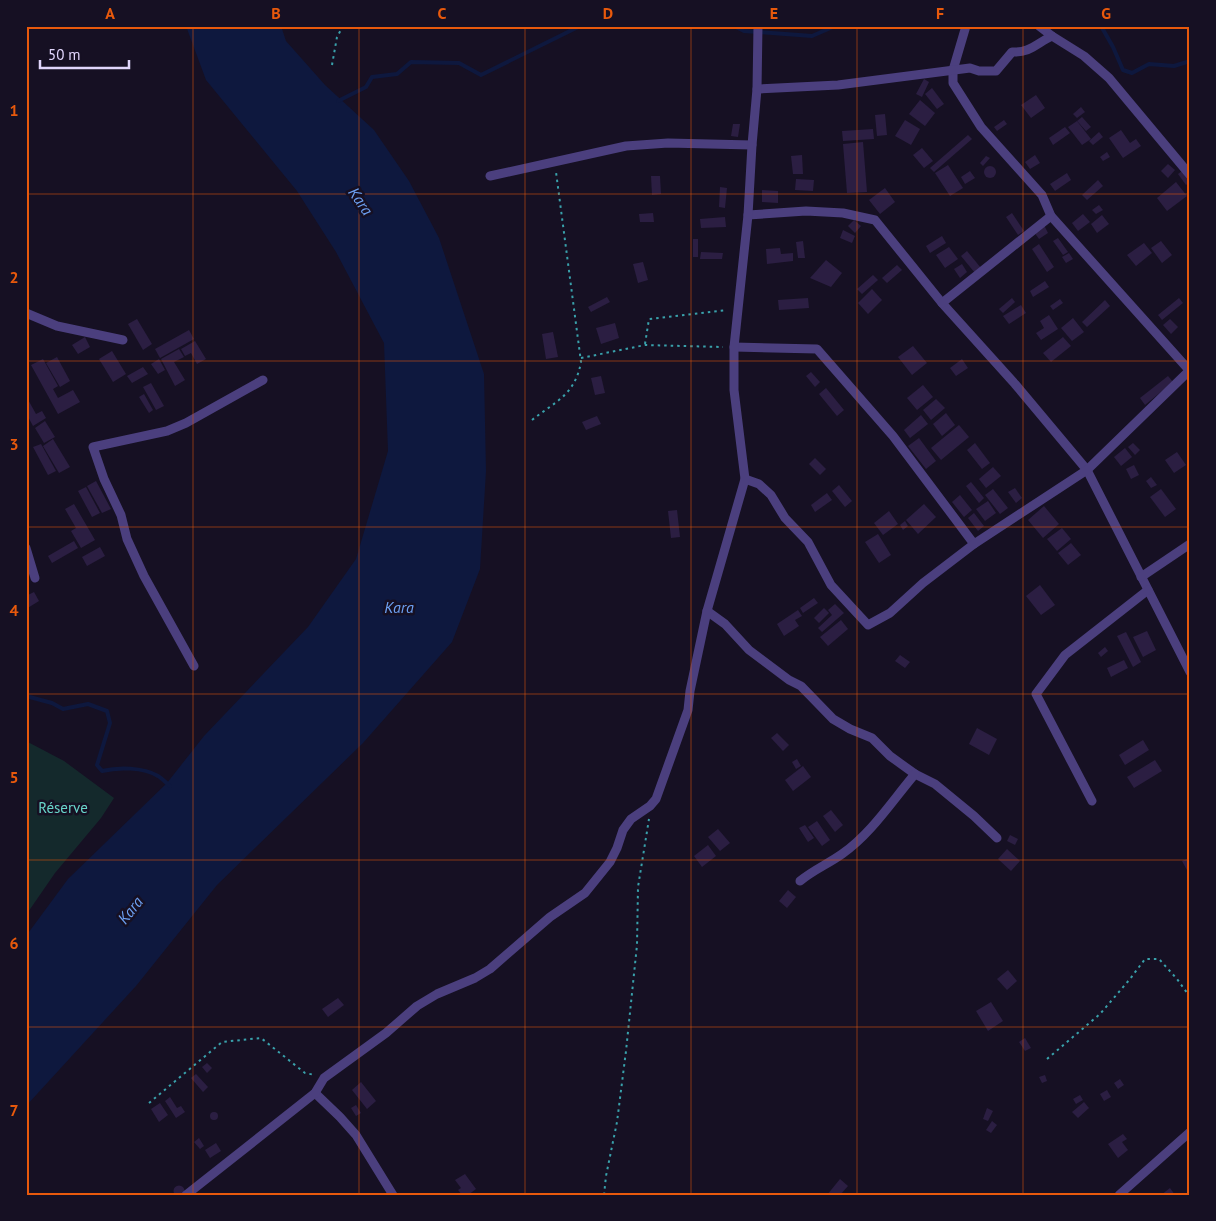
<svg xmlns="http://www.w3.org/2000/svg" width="1216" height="1221" font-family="'PT Sans',sans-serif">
	<rect width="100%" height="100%" fill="#161023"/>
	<polygon fill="#14292c" points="26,741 64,761 114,798 101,818 55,873 26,915"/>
	<polygon fill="#0e183e" points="186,26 281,26 286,41 325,85 374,130 409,181 439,238 484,374 486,471 480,569 452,642 363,743 217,885 136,986 26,1106 26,936 68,879 167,783 204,736 308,627 356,559 388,451 384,343 336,252 297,191 206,80"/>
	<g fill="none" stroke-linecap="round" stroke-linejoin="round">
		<g stroke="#0e183e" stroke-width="4">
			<polyline points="734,26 744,31 812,36 835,26"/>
			<polyline points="1101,26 1113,47 1123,70 1132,73 1149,64 1174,66 1190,61"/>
			<polyline points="338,101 366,87 372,77 397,74 411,62 459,63 481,75 578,27 587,26"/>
			<path d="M26,696L52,703L63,709L88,704L107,711L110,723L97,765L102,771C118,767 143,767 158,776C162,778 166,783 170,786"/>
		</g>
	</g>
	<g fill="#2b1e42">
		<polygon points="924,79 929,82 922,97 916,94"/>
		<polygon points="932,88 944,104 937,109 925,94"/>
		<polygon points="1036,95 1045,108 1031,118 1021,105"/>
		<polygon points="920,100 935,113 925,126 909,114"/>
		<polygon points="1081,107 1085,112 1077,118 1073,114"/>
		<polygon points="885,114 887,135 877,136 875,115"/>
		<polygon points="1082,117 1091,127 1086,131 1077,121"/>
		<polygon points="905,120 920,129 911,145 895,136"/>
		<polygon points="1004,120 1007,124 997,131 994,127"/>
		<polygon points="1077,121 1091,139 1082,145 1068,127"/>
		<polygon points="733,124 740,124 738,137 731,136"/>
		<polygon points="1065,127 1070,133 1053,145 1049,138"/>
		<polygon points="873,129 874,139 843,141 842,131"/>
		<polygon points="1121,130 1130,143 1136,139 1141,146 1123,158 1109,138"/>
		<polygon points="1099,132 1103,137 1093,145 1089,141"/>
		<polygon points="968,135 972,139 934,172 930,168"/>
		<polygon points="863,142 867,192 847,193 843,144"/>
		<polygon points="922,148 933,161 924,168 913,155"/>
		<polygon points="1107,152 1110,157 1103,161 1100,157"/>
		<polygon points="802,155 803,174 793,174 791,156"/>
		<polygon points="1035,155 1040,163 1030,169 1025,162"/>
		<polygon points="986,156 990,158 983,166 980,163"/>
		<polygon points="1168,164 1175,170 1168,178 1161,171"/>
		<polygon points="948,165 963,188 950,196 935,173"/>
		<circle cx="990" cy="172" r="6"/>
		<polygon points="970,171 975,178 965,184 961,177"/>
		<polygon points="1182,171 1190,182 1186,185 1178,174"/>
		<polygon points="1067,173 1071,180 1055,191 1050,184"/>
		<polygon points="651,176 660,176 661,194 652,195"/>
		<polygon points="796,179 814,180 813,191 795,190"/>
		<polygon points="1098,180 1103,186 1087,200 1082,195"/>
		<polygon points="1176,182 1187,196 1167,211 1157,198"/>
		<polygon points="720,187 727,188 725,208 719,207"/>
		<polygon points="885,188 895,202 880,214 869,200"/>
		<polygon points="762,190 778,191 778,203 762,202"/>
		<polygon points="1099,205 1103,210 1096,214 1092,210"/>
		<polygon points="653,213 654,222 640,222 639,214"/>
		<polygon points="1012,213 1024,231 1018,235 1006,217"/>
		<polygon points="1083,214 1090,222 1078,231 1072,223"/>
		<polygon points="1102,215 1109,224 1097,233 1091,224"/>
		<polygon points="725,217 726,227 701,228 700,219"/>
		<polygon points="854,220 861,226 855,233 848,226"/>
		<polygon points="1044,225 1048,233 1039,239 1034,232"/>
		<polygon points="843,230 855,236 852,243 840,238"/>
		<polygon points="942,236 946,243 930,253 926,246"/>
		<polygon points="1058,238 1068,252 1063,255 1053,241"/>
		<rect x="693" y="239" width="5" height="18"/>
		<polygon points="803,241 805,258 798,258 796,242"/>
		<polygon points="1161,241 1172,255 1162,263 1151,248"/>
		<polygon points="1144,243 1152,253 1136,266 1127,255"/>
		<polygon points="1039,244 1054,267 1047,272 1032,249"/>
		<polygon points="949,247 958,259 945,268 936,255"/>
		<polygon points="780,248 781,254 793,253 793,261 767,264 766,249"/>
		<polygon points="967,251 981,268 975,273 961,256"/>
		<polygon points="701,252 723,253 722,259 700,259"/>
		<polygon points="1069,253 1073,259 1066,263 1062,257"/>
		<polygon points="826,260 842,273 831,287 810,278"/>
		<polygon points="643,262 648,280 638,283 633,264"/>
		<polygon points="962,264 967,272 960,278 954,269"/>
		<polygon points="897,265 902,270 887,283 882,278"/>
		<polygon points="873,275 878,280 862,294 857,289"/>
		<polygon points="1045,281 1049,287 1033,297 1030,291"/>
		<polygon points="872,289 882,300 868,314 858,303"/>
		<polygon points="607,297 610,302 591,312 588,307"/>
		<polygon points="808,298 809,308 779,310 778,300"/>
		<polygon points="1012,298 1015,302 1003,313 999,309"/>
		<polygon points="1179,298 1183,303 1162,320 1158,315"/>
		<polygon points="1060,299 1063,303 1053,310 1050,306"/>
		<polygon points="1105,300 1110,306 1087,327 1082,322"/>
		<polygon points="1021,305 1026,313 1009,324 1003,316"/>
		<polygon points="1049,315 1058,329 1041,340 1036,333 1044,328 1040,321"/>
		<polygon points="1073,318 1084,332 1072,341 1061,328"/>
		<polygon points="137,319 152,344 143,350 128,324"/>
		<polygon points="1170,319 1178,327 1171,334 1163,325"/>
		<polygon points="615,323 619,338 601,344 596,328"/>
		<polygon points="189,330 194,339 160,358 155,349"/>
		<polygon points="553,332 558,357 546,359 542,334"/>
		<polygon points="85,337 90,347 78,354 72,345"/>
		<polygon points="1063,337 1071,346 1051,362 1043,353"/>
		<polygon points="195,341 206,359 197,364 191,353 185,356 181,349"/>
		<polygon points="913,346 927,363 912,375 898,357"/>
		<polygon points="179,349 184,357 174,362 185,380 175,386 161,359"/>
		<polygon points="112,351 126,374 113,382 99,359"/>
		<polygon points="57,357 70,381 60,387 46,363"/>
		<polygon points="43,359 58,386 53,389 58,398 73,390 80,402 58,414 31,365"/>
		<polygon points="159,359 165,370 158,374 151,364"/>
		<polygon points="962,359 968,368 956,376 950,368"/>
		<polygon points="143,367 148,374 132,383 127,376"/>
		<polygon points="811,372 820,382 815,387 806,376"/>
		<polygon points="601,376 605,393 595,395 591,378"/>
		<polygon points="1168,376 1173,382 1145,405 1140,398"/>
		<polygon points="151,383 164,406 156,410 143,387"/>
		<polygon points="923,385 933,397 917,410 907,398"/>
		<polygon points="826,388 844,410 837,416 819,394"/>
		<polygon points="144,394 153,410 149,413 139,397"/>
		<polygon points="26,396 36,414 42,411 46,418 33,426 26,413"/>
		<polygon points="936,399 945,408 931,420 923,410"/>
		<polygon points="946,413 955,425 942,436 933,424"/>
		<polygon points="921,415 928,424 910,438 904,430"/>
		<polygon points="597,416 601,424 586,430 582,422"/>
		<polygon points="45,421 55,437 44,443 35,428"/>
		<polygon points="959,425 969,437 941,460 931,448"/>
		<polygon points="919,438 936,461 926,469 908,446"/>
		<polygon points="53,439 70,467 59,473 43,446"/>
		<polygon points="975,443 990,463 982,469 967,450"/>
		<polygon points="1133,443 1140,450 1135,455 1128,447"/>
		<polygon points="41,444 56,471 48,475 33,447"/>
		<polygon points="1125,448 1132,457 1121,466 1114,457"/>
		<polygon points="1177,452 1186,465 1174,473 1165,460"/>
		<polygon points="815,458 826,469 820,475 809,464"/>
		<polygon points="1134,465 1139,475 1131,479 1126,469"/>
		<polygon points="993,467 1001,476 986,488 979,479"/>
		<polygon points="1151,477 1157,485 1151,488 1146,481"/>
		<polygon points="96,481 111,509 102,513 87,486"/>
		<polygon points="971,482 984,498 979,503 966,486"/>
		<polygon points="839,485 852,501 845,507 832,491"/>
		<polygon points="86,487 100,513 92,517 78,491"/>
		<polygon points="1015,488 1022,498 1016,503 1008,492"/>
		<polygon points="993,489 1008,508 1000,514 985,495"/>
		<polygon points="1161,489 1176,509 1165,517 1150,497"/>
		<polygon points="827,493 832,500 815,512 811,505"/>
		<polygon points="960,495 972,510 964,517 952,502"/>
		<polygon points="988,501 996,513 985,521 976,509"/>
		<polygon points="74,504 95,540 81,548 71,531 76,528 65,509"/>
		<polygon points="924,504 936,517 918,534 906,520"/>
		<polygon points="1044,506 1059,524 1043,538 1028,520"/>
		<polygon points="677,510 680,537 671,538 668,511"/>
		<polygon points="889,511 898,524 883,535 874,523"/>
		<polygon points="974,513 984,526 978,531 968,518"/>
		<polygon points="905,521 908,526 903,530 900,525"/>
		<polygon points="1062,528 1071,539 1057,551 1047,539"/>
		<polygon points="878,534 891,555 879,563 865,542"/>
		<polygon points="74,541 78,548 52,563 48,556"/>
		<polygon points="1071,543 1081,555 1068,565 1058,553"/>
		<polygon points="100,547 105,556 87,566 82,557"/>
		<polygon points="1040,585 1055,605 1041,615 1026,596"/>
		<polygon points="34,592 39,601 26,609 26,596"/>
		<polygon points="814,598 818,603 803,613 800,608"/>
		<polygon points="835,604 844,613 822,632 818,628 832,615 828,610"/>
		<polygon points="824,608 829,613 819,623 814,618"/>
		<polygon points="798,610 802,616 795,620 799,626 784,636 777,624"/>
		<polygon points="841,620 848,629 828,646 820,637"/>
		<polygon points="1147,631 1156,650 1143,657 1133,637"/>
		<polygon points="1126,632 1141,662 1133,667 1117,636"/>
		<polygon points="1105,647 1108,651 1101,657 1098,653"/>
		<polygon points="900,655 910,662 905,668 895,661"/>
		<polygon points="1124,660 1128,668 1111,677 1107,668"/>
		<polygon points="977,728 997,739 989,755 969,744"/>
		<polygon points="777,733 789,745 783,751 771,738"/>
		<polygon points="1143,740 1149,750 1125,765 1119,755"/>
		<polygon points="797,759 801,766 796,769 792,762"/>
		<polygon points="1155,760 1162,771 1134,788 1127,777"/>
		<polygon points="803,766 811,777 793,791 785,780"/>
		<polygon points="831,810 843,825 835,832 823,816"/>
		<polygon points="817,821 830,840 822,846 808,827"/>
		<polygon points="805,825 814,838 808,842 799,828"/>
		<polygon points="718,829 730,843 720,851 708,837"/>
		<polygon points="1010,835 1018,839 1015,845 1007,841"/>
		<polygon points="708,845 716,856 702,867 694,856"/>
		<polygon points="1007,849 1020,861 1011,871 998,859"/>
		<polygon points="1190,858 1190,871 1188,872 1182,861"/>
		<polygon points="788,890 796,897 787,908 779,901"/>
		<polygon points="1008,970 1017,981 1007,990 997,979"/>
		<polygon points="338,998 344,1005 328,1017 322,1009"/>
		<polygon points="991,1002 1003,1021 988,1031 976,1011"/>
		<polygon points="1025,1038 1031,1048 1025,1051 1019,1042"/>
		<polygon points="207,1063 212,1068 207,1073 202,1067"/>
		<polygon points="196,1074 208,1087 203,1092 191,1078"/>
		<polygon points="1045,1075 1047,1081 1042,1083 1039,1077"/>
		<polygon points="1120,1079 1124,1085 1118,1089 1114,1083"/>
		<polygon points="361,1082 376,1101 367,1109 352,1090"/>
		<polygon points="1107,1090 1111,1097 1104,1101 1100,1094"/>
		<polygon points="1080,1095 1083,1100 1076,1104 1073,1099"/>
		<polygon points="170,1097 177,1108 181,1106 185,1112 176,1118 165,1101"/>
		<polygon points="1084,1102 1089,1108 1078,1118 1072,1112"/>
		<polygon points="160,1103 168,1115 159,1122 151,1109"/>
		<polygon points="356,1105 361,1113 356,1116 351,1108"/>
		<polygon points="987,1108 993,1111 988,1121 983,1119"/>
		<circle cx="214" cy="1116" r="4"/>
		<polygon points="992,1121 997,1125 991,1133 986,1130"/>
		<polygon points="1123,1134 1127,1139 1122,1142 1128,1150 1118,1158 1108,1144"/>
		<polygon points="199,1138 204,1146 200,1149 194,1142"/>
		<polygon points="216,1143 221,1151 210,1158 205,1150"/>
		<polygon points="465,1174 476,1189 468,1195 462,1195 458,1190 461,1188 455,1180"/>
		<polygon points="840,1179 848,1186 840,1195 827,1195"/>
		<circle cx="179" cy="1191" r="5.5"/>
		<polygon points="1170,1188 1175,1195 1161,1195"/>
	</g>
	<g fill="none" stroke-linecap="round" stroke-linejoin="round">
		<g stroke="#39a1ab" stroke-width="2" stroke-dasharray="2.5 4" stroke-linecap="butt">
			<polyline points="332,65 337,37 343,26"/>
			<polyline points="645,344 649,319 727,310"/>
			<polyline points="581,358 645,345 723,347"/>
			<path d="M532,420C556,401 575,395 581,362L556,172"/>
			<polyline points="1047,1059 1100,1014 1130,979 1145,959 1159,959 1177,979 1190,997"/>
			<polyline points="149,1103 222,1042 261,1038 305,1073 315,1075"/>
			<polyline points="604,1195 606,1176 617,1122 626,1051 637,945 638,887 649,819"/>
		</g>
		<g stroke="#4b3f7e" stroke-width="9">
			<polyline points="966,26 953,70 953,83 981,127 1042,195 1051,216 1189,370"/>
			<polyline points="1039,26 1052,36"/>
			<path d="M757,89L838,85L970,68L979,71H996L1012,52C1030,53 1037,43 1052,36L1084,56L1109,78L1190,175"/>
			<polyline points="490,176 626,146 668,143 752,145"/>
			<polyline points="748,215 806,211 843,213 875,220 942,303 1015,384 1087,470 1190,672"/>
			<polyline points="942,303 1051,216"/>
			<polyline points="26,313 57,326 123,340"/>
			<polyline points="734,347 817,349 893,436 974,544"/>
			<polyline points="745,479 759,484 771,495 785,518 808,542 831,585 868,625 890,613 923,583 974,544 1087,470 1190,370"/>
			<polyline points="26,548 35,578"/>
			<polyline points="1141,577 1190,544"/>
			<polyline points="707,611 725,624 749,650 789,680 801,686 833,719 850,729 872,738 890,756 915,774 935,784 974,816 997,838"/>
			<polyline points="194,666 144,576 127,539 121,515 104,479 93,447 167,431 186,423 263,380"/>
			<polyline points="1092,801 1036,694 1065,655 1148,590"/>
			<path d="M800,881C813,870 828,864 842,854C871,834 892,801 915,774"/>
			<polyline points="315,1093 340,1117 356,1135 393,1195"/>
			<polyline points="186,1195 315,1093 324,1078 386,1033 417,1006 437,994 475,978 490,969 550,917 585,893 610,862 617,848 623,830 631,819 650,806 656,799 688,710 690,691 707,611 745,479 734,390 734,347 748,215 752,145 757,89 758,26"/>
			<polyline points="1119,1195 1190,1132"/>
		</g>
	</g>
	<path fill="none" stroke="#e8590c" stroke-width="1" stroke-opacity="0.55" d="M193,26V1195M359,26V1195M525,26V1195M691,26V1195M857,26V1195M1023,26V1195M26,194H1190M26,361H1190M26,527H1190M26,694H1190M26,860H1190M26,1027H1190"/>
	<g text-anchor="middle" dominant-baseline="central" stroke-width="5" stroke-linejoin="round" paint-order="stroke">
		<g font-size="15" fill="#68d5ca" stroke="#161023">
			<text x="63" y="807">Réserve</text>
		</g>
		<g font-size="16" font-style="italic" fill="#6da0f2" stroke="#161023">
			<text transform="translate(361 201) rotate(55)">Kara</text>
			<text x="399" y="607">Kara</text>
			<text transform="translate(130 910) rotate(-52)">Kara</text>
		</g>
	</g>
	<rect width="1216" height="1221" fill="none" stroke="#161023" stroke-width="55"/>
	<path d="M40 60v8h89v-8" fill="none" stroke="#e0d5fb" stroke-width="2.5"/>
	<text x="48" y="60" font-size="15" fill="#e0d5fb" stroke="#161023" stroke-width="4" paint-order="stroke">50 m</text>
	<rect x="28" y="28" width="1160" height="1166" fill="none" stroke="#e8590c" stroke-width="2"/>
	<g font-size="16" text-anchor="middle" font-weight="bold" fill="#e8590c">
		<text x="110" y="19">A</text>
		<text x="276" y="19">B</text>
		<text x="442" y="19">C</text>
		<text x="608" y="19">D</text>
		<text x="774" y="19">E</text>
		<text x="940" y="19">F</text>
		<text x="1106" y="19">G</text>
		<text x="14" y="116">1</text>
		<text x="14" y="283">2</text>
		<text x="14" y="450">3</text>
		<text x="14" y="616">4</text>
		<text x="14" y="783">5</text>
		<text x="14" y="949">6</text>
		<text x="14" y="1116">7</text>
	</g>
</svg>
